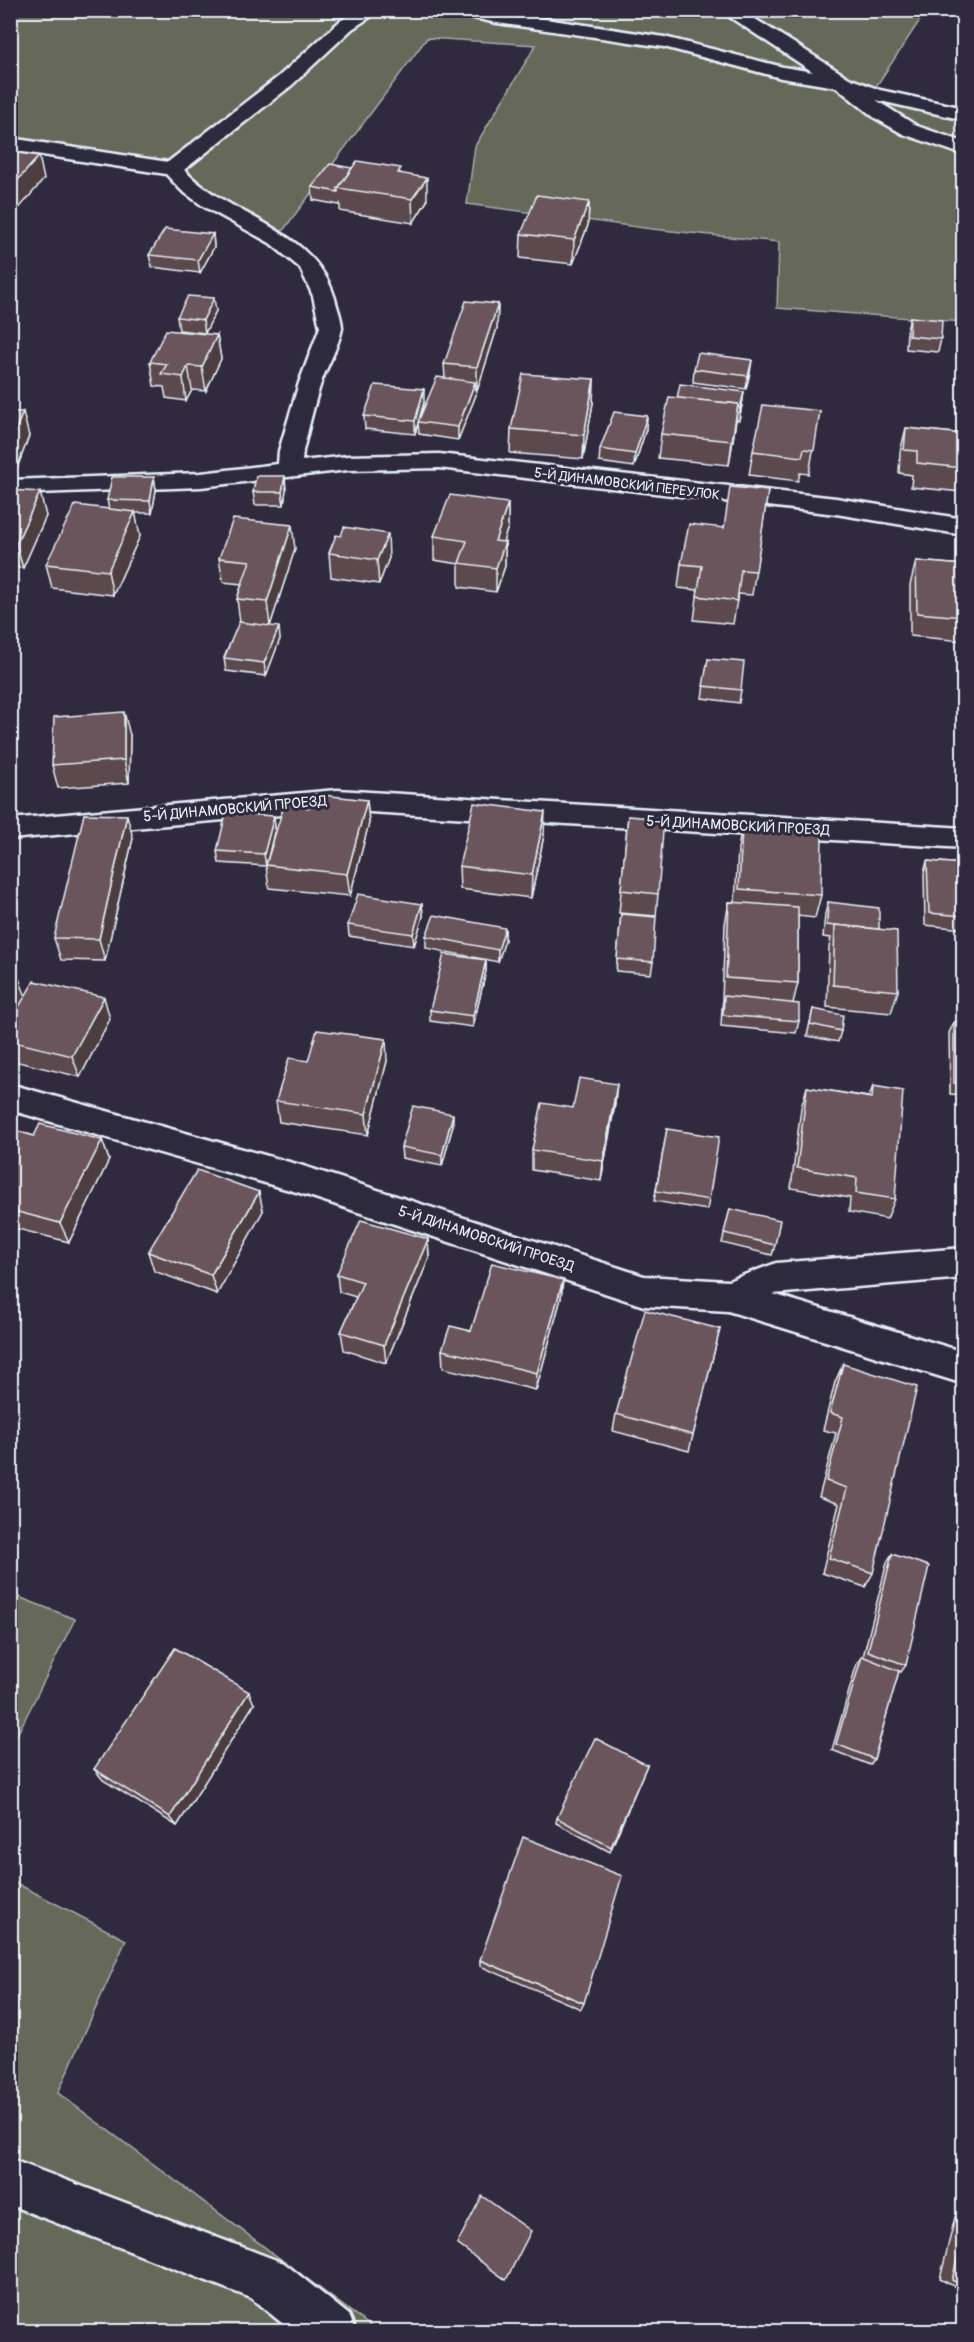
<svg xmlns="http://www.w3.org/2000/svg" width="974" height="2342" font-family="Pangolin,sans-serif">
	<rect width="100%" height="100%" fill="#2f2a3d"/>
	<filter id="ink" filterUnits="userSpaceOnUse"><feTurbulence type="fractalNoise" baseFrequency=".0167" numOctaves="2"/><feDisplacementMap in="SourceGraphic" scale="12" xChannelSelector="R" yChannelSelector="G"/><feConvolveMatrix kernelMatrix="1 2 1 2 8 2 1 2 1" color-interpolation-filters="sRGB"/></filter>
	<g filter="url(#ink)">
		<g fill="#66695a" stroke="#a7ada9" stroke-width="1.5">
			<polygon points="10,11 926,11 875,88 963,109 963,322 777,308 779,242 652,229 467,204 475,146 536,45 427,38 282,232 198,185 189,171 158,160 11,139"/>
			<polygon points="11,1594 75,1619 11,1747"/>
			<polygon points="10,1880 126,1940 58,2093 377,2331 11,2331"/>
		</g>
		<g fill="none" stroke-linecap="round" stroke-linejoin="round">
			<g stroke="#e8f1f8" stroke-width="5">
				<g id="minor">
					<path d="M358,10H381L352,29L292,85L184,170C233,221 319,227 337,306C339,312 342,322 342,328C339,345 328,364 322,380C314,403 309,427 303,451L302,461L348,456L439,454L836,498L964,519V535L836,514L439,468L348,470L201,487L10,494V480L201,473L278,464L279,451L299,383L320,327L313,296L300,268L270,243L203,206L181,190L166,174L10,150V138L168,162L278,77L340,21Z"/>
					<polygon points="452,10 487,10 664,37 783,67 813,72 719,10 741,10 849,78 880,90 964,108 964,120 876,100 917,126 964,142 964,155 903,134 875,118 836,87 781,78 664,47 497,23 455,14"/>
					<polygon points="337,790 964,828 964,848 337,810 10,839 10,819"/>
					<polygon points="10,1084 300,1165 644,1276 728,1281 776,1263 964,1248 964,1278 773,1294 964,1352 964,1384 728,1311 644,1306 300,1193 10,1110"/>
					<polygon points="10,2159 284,2263 349,2315 356,2332 293,2332 251,2298 10,2205"/>
				</g>
			</g>
			<use href="#minor" fill="#2f2a3d" fill-rule="evenodd"/>
		</g>
		<g fill="#5c494e" stroke="#e8f1f8" stroke-width="1.5">
			<polygon points="352,168 401,173 427,201 413,223 340,211 340,204 339,205 313,200 312,187"/>
			<polygon points="589,202 588,225 573,264 520,258 521,234"/>
			<polygon points="213,234 214,247 200,273 152,267 149,255"/>
			<polygon points="498,304 497,328 477,391 475,391 476,395 458,440 419,434 418,423 415,434 365,429 364,416 424,402 420,418 445,378 444,364"/>
			<polygon points="216,311 205,333 179,330 177,317"/>
			<polygon points="910,317 941,339 938,352 906,349 907,330"/>
			<polygon points="217,335 221,359 206,391 192,390 186,401 166,398 164,387 154,386 150,362"/>
			<polygon points="752,360 746,389 693,382 694,369"/>
			<polygon points="594,379 593,403 583,459 510,453 511,429"/>
			<polygon points="744,392 742,405 739,420 736,420 729,465 658,458 661,434 677,398"/>
			<polygon points="820,411 809,474 800,473 798,481 749,475 753,451"/>
			<polygon points="10,412 29,436 17,468 10,467"/>
			<polygon points="647,416 646,429 634,467 599,462 600,449"/>
			<polygon points="906,428 963,434 963,502 962,501 962,492 911,487 912,475 899,473 900,452"/>
			<polygon points="154,477 156,490 152,513 135,513 140,536 113,595 52,588 46,564 109,509 107,500"/>
			<polygon points="286,489 284,505 255,505 253,492"/>
			<polygon points="10,490 46,516 23,568 10,567"/>
			<polygon points="768,491 752,595 738,594 733,624 694,620 698,590 678,588 681,564"/>
			<polygon points="508,503 508,527 503,542 505,542 505,566 496,592 459,587 459,564 434,560 434,536"/>
			<polygon points="341,536 389,558 379,584 331,577 329,553"/>
			<polygon points="295,549 270,626 280,639 266,676 226,671 224,658 240,622 237,599 242,584 223,582 219,558"/>
			<polygon points="916,561 963,565 963,641 910,636 910,585"/>
			<polygon points="708,659 741,690 739,703 702,698"/>
			<polygon points="130,735 129,783 58,788 52,765"/>
			<polygon points="367,800 369,823 350,896 269,888 266,866 219,863 217,851 274,816 275,828 270,852 309,808"/>
			<polygon points="628,816 658,894 656,916 619,913"/>
			<polygon points="742,826 821,895 815,918 798,916 798,983 793,1003 799,1021 796,1033 721,1026 722,1008 723,999 722,999 725,924 729,902 735,902 738,849"/>
			<polygon points="544,835 531,898 460,889 459,866"/>
			<polygon points="133,838 105,961 61,960 54,938"/>
			<polygon points="927,861 963,864 963,929 925,925 924,873"/>
			<polygon points="828,902 879,929 898,991 891,1013 827,1007 829,947 831,938 823,937 825,914"/>
			<polygon points="422,904 423,916 414,946 349,936 348,925"/>
			<polygon points="621,914 653,962 651,974 616,971"/>
			<polygon points="505,928 505,940 498,962 426,948 426,936"/>
			<polygon points="486,960 486,971 473,1027 430,1021 430,1010"/>
			<polygon points="10,974 25,996 110,1019 80,1077 10,1060"/>
			<polygon points="813,1009 841,1031 838,1042 807,1036"/>
			<polygon points="954,1022 963,1023 963,1095 950,1094 949,1033"/>
			<polygon points="308,1061 387,1061 368,1135 279,1122 276,1101"/>
			<polygon points="873,1086 895,1199 887,1219 849,1212 850,1198 791,1188 801,1108 807,1087 869,1097"/>
			<polygon points="615,1104 601,1181 532,1170 532,1150 573,1108"/>
			<polygon points="453,1125 442,1166 402,1158 401,1147"/>
			<polygon points="10,1129 34,1136 102,1140 109,1160 69,1242 10,1227"/>
			<polygon points="667,1129 709,1200 707,1210 654,1201"/>
			<polygon points="730,1209 775,1245 772,1255 722,1243"/>
			<polygon points="263,1211 217,1294 154,1271 148,1252"/>
			<polygon points="428,1239 429,1258 386,1363 344,1350 341,1332 356,1297 339,1292 337,1274"/>
			<polygon points="563,1280 561,1298 536,1390 443,1368 442,1350 471,1331"/>
			<polygon points="720,1329 689,1451 613,1431 616,1414"/>
			<polygon points="843,1364 873,1573 865,1587 822,1573 839,1504 819,1497 836,1433 823,1430 835,1382"/>
			<polygon points="892,1554 906,1665 901,1672 899,1671 874,1759 870,1765 832,1750 857,1663 862,1656 863,1657 887,1562"/>
			<polygon points="254,1704 177,1826 103,1780 94,1769"/>
			<polygon points="647,1765 610,1852 556,1823 557,1818"/>
			<polygon points="480,1960 584,2003 581,2009 480,1966"/>
			<polygon points="955,2217 963,2217 963,2291 940,2279"/>
		</g>
		<g fill="#4b3c40" stroke="#e8f1f8" stroke-width="1.5">
			<polygon points="39,156 44,179 10,219 10,189"/>
			<polygon points="427,178 427,201 413,223 412,199"/>
			<polygon points="589,202 588,225 573,264 574,240"/>
			<polygon points="213,234 214,247 200,273 198,260"/>
			<polygon points="214,298 216,311 205,333 203,320"/>
			<polygon points="498,304 497,328 477,391 477,367"/>
			<polygon points="217,335 221,359 206,391 202,367"/>
			<polygon points="752,360 750,373 746,389 748,376"/>
			<polygon points="188,366 192,390 186,401 183,377"/>
			<polygon points="594,379 593,403 583,459 584,435"/>
			<polygon points="475,382 476,395 458,440 458,427"/>
			<polygon points="424,389 424,402 415,434 415,421"/>
			<polygon points="744,392 742,405 739,420 740,408"/>
			<polygon points="738,404 735,428 729,465 732,441"/>
			<polygon points="23,412 29,436 17,468 10,443"/>
			<polygon points="647,416 646,429 634,467 635,454"/>
			<polygon points="285,476 286,489 284,505 282,492"/>
			<polygon points="154,477 156,490 152,513 150,501"/>
			<polygon points="40,492 46,516 23,568 16,544"/>
			<polygon points="508,503 508,527 495,565 495,541"/>
			<polygon points="135,512 140,536 113,595 108,571"/>
			<polygon points="292,525 295,549 270,626 267,602"/>
			<polygon points="388,534 389,558 379,584 377,560"/>
			<polygon points="505,542 505,566 496,592 496,568"/>
			<polygon points="279,627 280,639 266,676 264,663"/>
			<polygon points="124,712 130,735 129,783 124,760"/>
			<polygon points="367,800 369,823 350,896 347,874"/>
			<polygon points="545,812 544,835 531,898 532,875"/>
			<polygon points="127,815 133,838 105,961 99,939"/>
			<polygon points="274,816 275,828 266,866 264,854"/>
			<polygon points="422,904 423,916 414,946 413,934"/>
			<polygon points="505,928 505,940 498,962 498,950"/>
			<polygon points="486,960 486,971 473,1027 473,1016"/>
			<polygon points="18,976 26,997 10,1031 10,991"/>
			<polygon points="104,997 110,1019 80,1077 72,1056"/>
			<polygon points="386,1039 387,1061 368,1135 366,1114"/>
			<polygon points="617,1084 615,1104 601,1181 603,1161"/>
			<polygon points="453,1114 453,1125 442,1166 442,1155"/>
			<polygon points="102,1140 109,1160 69,1242 60,1223"/>
			<polygon points="259,1192 263,1211 217,1294 211,1275"/>
			<polygon points="428,1239 429,1258 386,1363 384,1345"/>
			<polygon points="563,1280 561,1298 536,1390 537,1373"/>
			<polygon points="249,1692 254,1704 177,1826 170,1817"/>
		</g>
		<g fill="#6b555b" stroke="#e8f1f8" stroke-width="1.5">
			<polygon points="10,152 39,156 10,189"/>
			<polygon points="357,161 401,168 398,173 427,178 412,199 338,188"/>
			<polygon points="330,164 352,168 338,188 338,192 312,187"/>
			<polygon points="537,195 589,202 574,240 521,234"/>
			<polygon points="165,229 213,234 198,260 149,255"/>
			<polygon points="188,296 214,298 203,320 177,317"/>
			<polygon points="466,301 498,304 477,367 444,364"/>
			<polygon points="910,317 942,320 941,339 909,336"/>
			<polygon points="166,330 217,335 202,367 188,366 183,377 161,374 167,364 150,362"/>
			<polygon points="698,353 752,360 748,376 694,369"/>
			<polygon points="523,374 594,379 584,435 511,429"/>
			<polygon points="437,377 475,382 458,427 418,422"/>
			<polygon points="680,384 744,392 740,408 738,407 738,404 677,398"/>
			<polygon points="375,385 424,389 415,421 364,416"/>
			<polygon points="669,397 738,404 732,441 661,434"/>
			<polygon points="763,405 820,411 814,450 804,449 802,457 753,451"/>
			<polygon points="10,412 23,412 10,443"/>
			<polygon points="614,412 647,416 635,454 600,449"/>
			<polygon points="906,428 963,434 963,468 917,463 917,451 904,450"/>
			<polygon points="256,476 285,476 282,492 253,492"/>
			<polygon points="112,477 154,477 150,501 107,500"/>
			<polygon points="730,487 768,491 756,571 741,570 737,601 697,596 702,566 681,564 689,524 724,528"/>
			<polygon points="10,490 40,492 16,544 10,544"/>
			<polygon points="450,495 508,503 495,541 505,542 496,568 459,563 467,541 434,536"/>
			<polygon points="75,505 135,512 108,571 46,564"/>
			<polygon points="233,519 292,525 267,602 237,599 250,561 219,558"/>
			<polygon points="344,527 388,534 377,560 329,553 336,535 341,536"/>
			<polygon points="916,561 963,565 963,617 917,613"/>
			<polygon points="239,622 279,627 264,663 224,658"/>
			<polygon points="708,659 744,662 741,690 703,686"/>
			<polygon points="124,712 124,760 52,765 54,717"/>
			<polygon points="314,794 367,800 347,874 266,865 284,805 309,808"/>
			<polygon points="474,803 545,812 532,875 459,866"/>
			<polygon points="226,813 274,816 264,854 217,851"/>
			<polygon points="84,814 127,815 99,939 54,938"/>
			<polygon points="628,816 664,819 658,894 621,890"/>
			<polygon points="742,826 822,833 821,895 739,889"/>
			<polygon points="927,861 963,864 963,916 929,913"/>
			<polygon points="358,894 422,904 413,934 348,925"/>
			<polygon points="729,902 798,907 798,983 726,978"/>
			<polygon points="828,902 879,908 879,929 835,925 835,926 827,925"/>
			<polygon points="621,914 656,917 653,962 617,959"/>
			<polygon points="434,915 505,928 498,950 426,936"/>
			<polygon points="835,925 897,931 898,991 833,985"/>
			<polygon points="444,954 486,960 473,1016 430,1010"/>
			<polygon points="10,974 18,976 10,991"/>
			<polygon points="34,981 104,997 72,1056 10,1041 10,1022"/>
			<polygon points="724,996 799,1004 799,1021 723,1015"/>
			<polygon points="813,1009 843,1015 841,1031 810,1024"/>
			<polygon points="954,1022 963,1023 963,1084 954,1083"/>
			<polygon points="317,1030 386,1039 366,1114 276,1101 289,1058 308,1061"/>
			<polygon points="579,1078 617,1084 603,1161 532,1150 542,1103 573,1108"/>
			<polygon points="873,1086 903,1091 895,1199 856,1193 857,1178 797,1168 807,1087 872,1098"/>
			<polygon points="413,1106 453,1114 442,1155 401,1147"/>
			<polygon points="40,1124 102,1140 60,1223 10,1210 10,1129 34,1136"/>
			<polygon points="667,1129 719,1137 709,1200 656,1191"/>
			<polygon points="197,1170 259,1192 211,1275 148,1252"/>
			<polygon points="730,1209 780,1220 775,1245 724,1233"/>
			<polygon points="361,1220 428,1239 384,1345 341,1332 363,1282 337,1274"/>
			<polygon points="492,1263 563,1280 537,1373 442,1350 450,1326 471,1331"/>
			<polygon points="645,1310 720,1329 693,1435 616,1414"/>
			<polygon points="843,1364 917,1387 873,1573 829,1558 847,1488 826,1481 843,1417 830,1413"/>
			<polygon points="892,1554 929,1566 906,1665 868,1651"/>
			<polygon points="175,1648 249,1692 170,1817 94,1769"/>
			<polygon points="862,1656 899,1671 874,1759 836,1744"/>
			<polygon points="595,1738 647,1765 611,1847 557,1818"/>
			<polygon points="523,1837 622,1876 584,2003 480,1960"/>
			<polygon points="482,2196 531,2231 506,2280 457,2244"/>
			<polygon points="963,2235 963,2286 952,2280"/>
		</g>
	</g>
	<g text-anchor="middle" dominant-baseline="central" stroke-width="6" stroke-linejoin="round" paint-order="stroke">
		<g font-size="14" fill="#e8f1f8" stroke="#2f2a3d">
			<text transform="translate(627 484) rotate(7)">5-Й ДИНАМОВСКИЙ ПЕРЕУЛОК</text>
		</g>
		<g font-size="15" fill="#e8f1f8" stroke="#2f2a3d">
			<text transform="translate(235 809) rotate(-5)">5-Й ДИНАМОВСКИЙ ПРОЕЗД</text>
			<text transform="translate(738 826) rotate(3)">5-Й ДИНАМОВСКИЙ ПРОЕЗД</text>
			<text transform="translate(486 1239) rotate(18)">5-Й ДИНАМОВСКИЙ ПРОЕЗД</text>
		</g>
	</g>
	<rect width="974" height="2342" fill="none" stroke="#2f2a3d" stroke-width="36"/>
	<rect x="18" y="18" width="938" height="2306" fill="none" stroke="#e8f1f8" stroke-width="2" filter="url(#ink)"/>
</svg>
